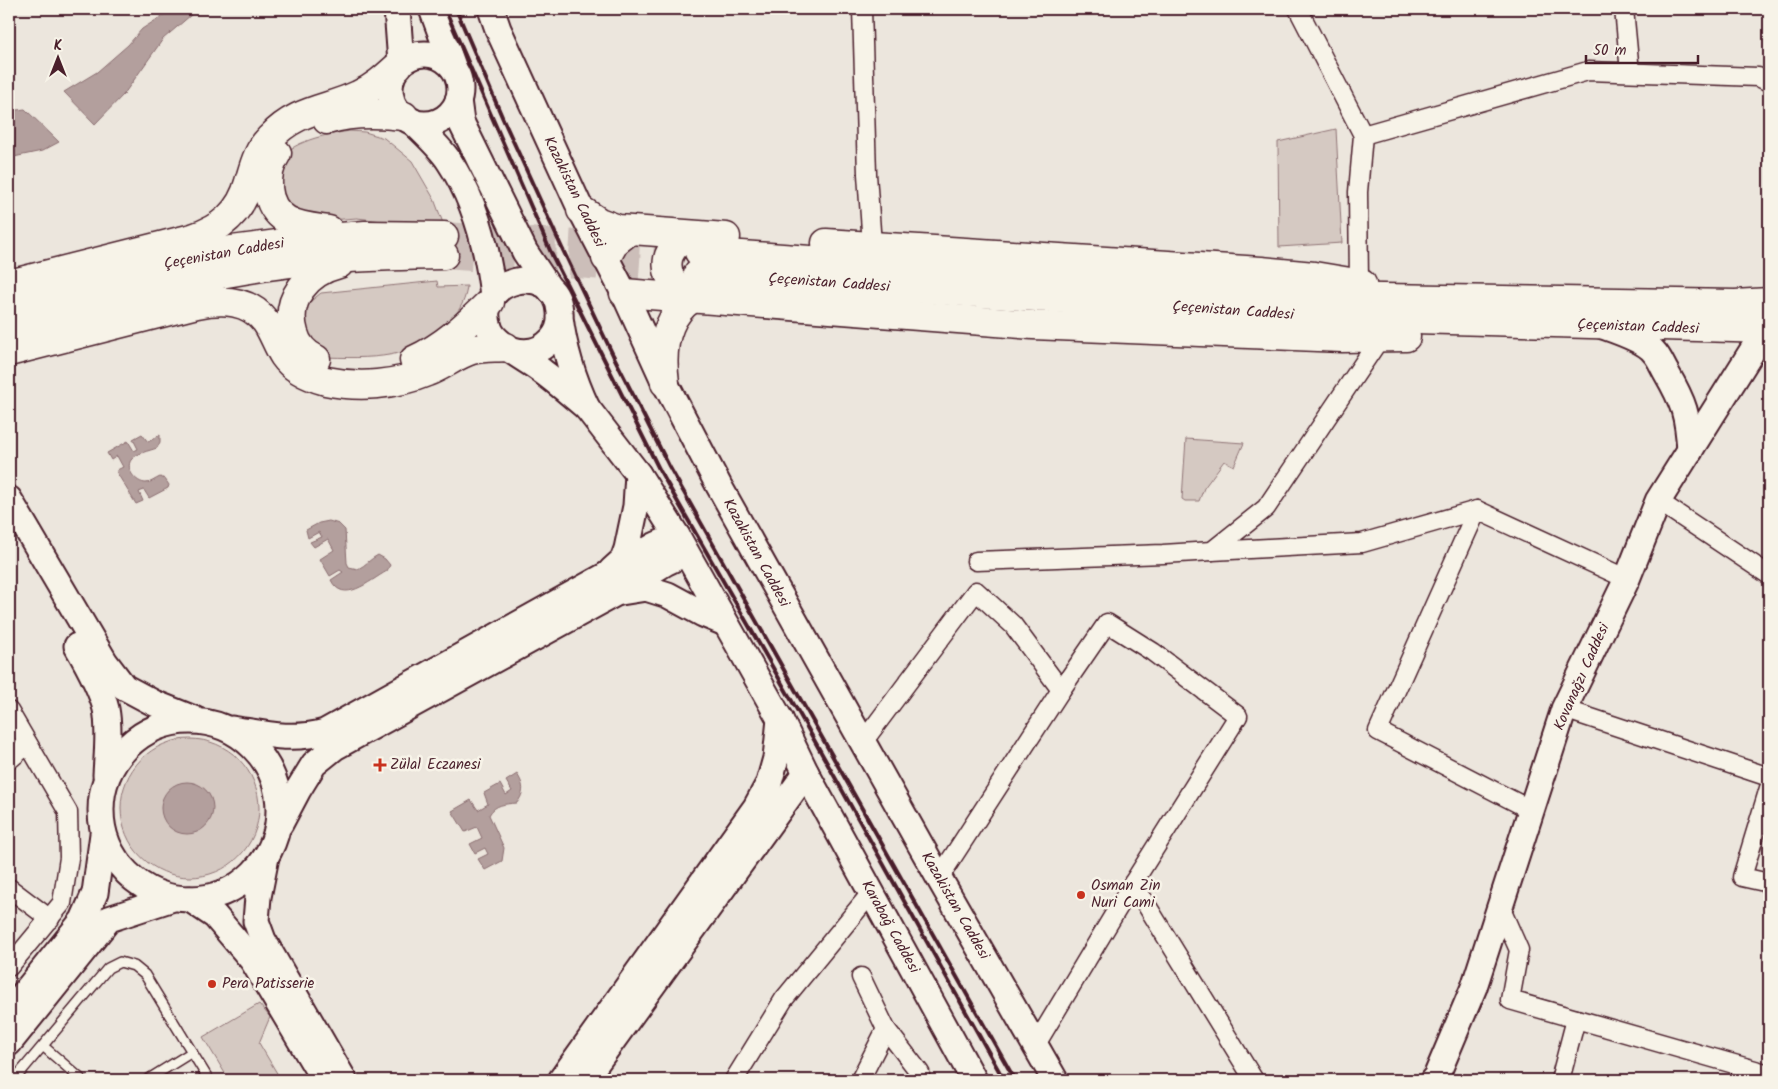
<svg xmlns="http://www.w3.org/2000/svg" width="1778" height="1089" font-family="Kalam,sans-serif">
	<rect width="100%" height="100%" fill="#ece6dd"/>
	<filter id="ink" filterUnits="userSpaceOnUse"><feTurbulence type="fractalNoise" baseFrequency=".02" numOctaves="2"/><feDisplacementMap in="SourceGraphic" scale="10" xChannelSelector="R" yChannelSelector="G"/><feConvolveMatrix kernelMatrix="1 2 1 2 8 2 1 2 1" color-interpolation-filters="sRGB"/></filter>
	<g filter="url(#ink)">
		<g fill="#d5c9c2" stroke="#907476">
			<polygon points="1336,129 1342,243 1279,247 1278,142"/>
			<path d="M350,131L365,132L384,138L412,161L434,199L443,223L432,227L357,218L304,222L288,218L267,169C291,142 316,136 350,131Z"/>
			<path d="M437,281L438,287L467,286C466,299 460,310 451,320C415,362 371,358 320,357L302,340L301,314L311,301L321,293Z"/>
			<polygon points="1186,439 1244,443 1234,466 1224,461 1204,488 1199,501 1185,501 1182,499"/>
			<circle cx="190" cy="808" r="69"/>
			<polygon points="259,1004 270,1017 259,1043 281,1080 229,1080 203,1037"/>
		</g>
		<g fill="#b39f9d" stroke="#896c6f">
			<polygon points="173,9 198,9 163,39 124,94 95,124 64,92 97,72 128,45 142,29"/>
			<polygon points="25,109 59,142 42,151 9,158 9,111"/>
			<path d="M142,434L148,442L160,435V442L157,448C149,451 136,453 131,460C125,469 136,483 146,483C151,483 155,479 160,477L165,479L169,485L168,488L149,498L144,490L139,492L143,501L136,504L117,473V470L123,467L117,456L111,460L107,453L128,441L134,451L138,449L133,439Z"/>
			<path d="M329,521L339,524L345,530L347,563L349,567L358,569C366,565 370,559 378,555L385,559L390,565L387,571C369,581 343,605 331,580L343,572L340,570L330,576L320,559L334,550L328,539L314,547L310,542L322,537L319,532L308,538L306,530L319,523Z"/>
			<path d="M517,774C524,785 525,792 517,803C505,804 495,804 489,815L504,848L502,861L485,870L478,859L488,854L485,848L475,853L470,844L482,838L477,827L465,832L452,811L471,800L478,810L488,804L484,793L500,784L506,795L512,791L506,781Z"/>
			<circle cx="187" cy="808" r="26"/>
		</g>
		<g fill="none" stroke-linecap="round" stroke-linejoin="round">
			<g stroke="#ccbeb9" stroke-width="28" stroke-dasharray="28 14" stroke-linecap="butt">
				<polyline points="444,236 695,251"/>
				<polyline points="444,255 692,272"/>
			</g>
			<g stroke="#4a1f2b" stroke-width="12">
				<g id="lane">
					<polyline points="43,1046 82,1080"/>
					<polyline points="14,1080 108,968 120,962 134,966 145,975 209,1080"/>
					<polyline points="147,1080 192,1052"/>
				</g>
			</g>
			<g stroke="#4a1f2b" stroke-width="21">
				<g id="street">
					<polyline points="862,9 867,174 872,245"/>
					<polyline points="1298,9 1363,135 1358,192 1359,283"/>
					<polyline points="1624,9 1630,72"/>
					<polyline points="1363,135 1588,71 1758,77 1769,82"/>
					<polyline points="1658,501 1769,575"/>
					<polyline points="1477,510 1378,731 1531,810"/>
					<polyline points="1212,551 1362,543 1477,510 1627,579"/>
					<polyline points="976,561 1163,554 1212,551 1266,508 1381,337"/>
					<polyline points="1564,709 1769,777"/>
					<polyline points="9,711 68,812 69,858 62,903 9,967"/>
					<polyline points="863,742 976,591 1013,625 1061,690"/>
					<polyline points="9,760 28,744"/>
					<polyline points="1769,788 1742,877 1769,883"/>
					<polyline points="939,878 1061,690 1107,623 1153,652 1238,716 1133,883 1035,1046"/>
					<polyline points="1133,883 1254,1080"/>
					<polyline points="9,888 50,919"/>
					<polyline points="1500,907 1519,950 1510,1000 1769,1074"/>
					<polyline points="861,977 886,1029 920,1073 917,1080"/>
					<polyline points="734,1080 784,999 871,893"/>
					<polyline points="860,1080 886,1029"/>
					<polyline points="1560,1080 1576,1019"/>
				</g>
			</g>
			<g stroke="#4a1f2b" stroke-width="29">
				<g id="secondary">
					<polyline points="397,9 401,63"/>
					<polyline points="432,9 454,69"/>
					<polyline points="491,9 498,29 581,210 624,293 665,383 719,486 939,878 1055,1080"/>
					<circle cx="425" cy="89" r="35"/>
					<polyline points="458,100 461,122 525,252 551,291"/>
					<path d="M412,121C425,134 439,146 449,161C475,200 488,250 493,296"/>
					<path d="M1603,326C1617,331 1645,340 1654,352C1659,357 1662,365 1666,372C1684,403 1688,415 1690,451"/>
					<path d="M513,350C527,354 541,351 551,340C558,333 561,322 560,312C556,258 469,278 490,330C497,346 529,360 543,372C558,383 573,396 587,408C573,378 564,350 560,317"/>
					<polyline points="587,408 638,474 677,536 780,719 806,773 974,1080"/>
					<polyline points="9,499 105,662 124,687 154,703 194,719"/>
					<polyline points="612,570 623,560 627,549 636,506 638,474"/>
					<polyline points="621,592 646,588 668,595 703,614 725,623"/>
					<path d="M77,646C88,665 101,688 106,709C110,730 107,754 106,775"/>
					<circle cx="190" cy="810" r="89"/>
					<path d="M232,729C265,734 291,741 325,732L605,576L656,545L677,536"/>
					<polyline points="280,824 298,790 314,764 335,747 616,593 665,563 686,553"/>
					<polyline points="266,857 258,897 256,921 263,940 344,1080"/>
					<polyline points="190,899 215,916 253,961 324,1080"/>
					<polyline points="9,1012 83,920 95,893 103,834"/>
					<polyline points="9,1043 109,919 170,899"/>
					<polyline points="561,1080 756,807 769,783 776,758 780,719"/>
					<polyline points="584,1080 806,773"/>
					<polyline points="1433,1080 1436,1077 1474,987 1564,709 1627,579 1658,501 1769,324"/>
				</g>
			</g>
			<g stroke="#4a1f2b" stroke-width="31">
				<g id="primary">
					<path d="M327,120C352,112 378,113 404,116"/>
					<path d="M277,153C264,173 263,206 287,220C299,227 315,228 329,230"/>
					<polyline points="581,210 599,222 618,229 726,237"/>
					<polyline points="826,243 1261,271 1314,276 1362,284"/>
					<polyline points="699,252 1323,297 1735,304 1769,302"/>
					<polyline points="606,258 615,242 629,231"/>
					<polyline points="698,273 1305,316 1769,329"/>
					<path d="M9,284L192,238C221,229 241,212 249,182C254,166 257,151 270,138C297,109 326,110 358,95C374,88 386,77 398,66"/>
					<polyline points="624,293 1033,325 1342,338 1406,337"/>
					<polyline points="9,306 137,272 232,250 315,239 365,235 444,236"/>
					<path d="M9,328C87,307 164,283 244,270C310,258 377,256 444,255"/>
					<path d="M9,352L197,304C222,299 249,299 266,322C273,332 277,345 284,356C293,369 311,377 326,381C359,388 396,385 427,372C443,366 456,355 472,350C483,347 495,348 506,347"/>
					<path d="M316,359C305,354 297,345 294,333C284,299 307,272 339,264"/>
					<path d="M414,360C443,347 468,324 490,302"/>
					<path d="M665,383C661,353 664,318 691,299C662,281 657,249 692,235"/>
				</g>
			</g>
			<use href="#lane" stroke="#f7f3e8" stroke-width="9"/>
			<use href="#street" stroke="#f7f3e8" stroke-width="18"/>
			<use href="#secondary" stroke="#f7f3e8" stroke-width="25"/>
			<use href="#primary" stroke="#f7f3e8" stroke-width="28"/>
			<g stroke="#4a1f2b" stroke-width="4">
				<polyline points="445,9 552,255 660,471 808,729 1004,1080"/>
				<polyline points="456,9 503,119 562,248 613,355 669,466 1015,1080"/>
			</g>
		</g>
	</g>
	<g fill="#c8321e" stroke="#f7f3e8" stroke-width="2">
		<path d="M377.5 757.5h5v5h5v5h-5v5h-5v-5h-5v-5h5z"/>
		<circle cx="1081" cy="895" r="5"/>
		<circle cx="212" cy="984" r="5"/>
	</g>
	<g text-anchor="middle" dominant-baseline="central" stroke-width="5" stroke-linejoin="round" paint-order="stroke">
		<g font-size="15" fill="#4a1f2b" stroke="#f7f3e8">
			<text transform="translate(574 192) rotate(64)">Kazakistan Caddesi</text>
			<text transform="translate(224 254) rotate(-10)">Çeçenistan Caddesi</text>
			<text transform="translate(829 283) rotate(4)">Çeçenistan Caddesi</text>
			<text transform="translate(1233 311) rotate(4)">Çeçenistan Caddesi</text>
			<text transform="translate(1638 327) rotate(2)">Çeçenistan Caddesi</text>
			<text transform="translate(756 553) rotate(61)">Kazakistan Caddesi</text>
			<text transform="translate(1582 677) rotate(-66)">Kovanağzı Caddesi</text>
			<text transform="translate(955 906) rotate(60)">Kazakistan Caddesi</text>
			<text transform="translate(890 927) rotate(61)">Karabağ Caddesi</text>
		</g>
		<g font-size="15" fill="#4a1f2b" stroke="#f7f3e8" text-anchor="start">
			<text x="390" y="765">Zülal Eczanesi</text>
			<text x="1091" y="886">Osman Zin<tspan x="1091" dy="17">Nuri Cami</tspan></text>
			<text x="222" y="984">Pera Patisserie</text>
		</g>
	</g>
	<rect width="1778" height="1089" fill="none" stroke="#f7f3e8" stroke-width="30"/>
	<rect x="15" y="15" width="1748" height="1059" fill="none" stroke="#4a1f2b" stroke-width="2" filter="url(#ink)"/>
	<g transform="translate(58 58)" stroke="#f7f3e8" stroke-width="4" paint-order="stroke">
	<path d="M0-4L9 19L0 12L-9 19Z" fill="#4a1f2b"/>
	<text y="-8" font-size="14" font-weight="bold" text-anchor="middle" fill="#4a1f2b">K</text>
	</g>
	<path d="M1586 55v8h112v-8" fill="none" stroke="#4a1f2b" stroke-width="2.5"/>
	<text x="1593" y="55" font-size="15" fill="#4a1f2b" stroke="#f7f3e8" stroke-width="4" paint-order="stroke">50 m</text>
</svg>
